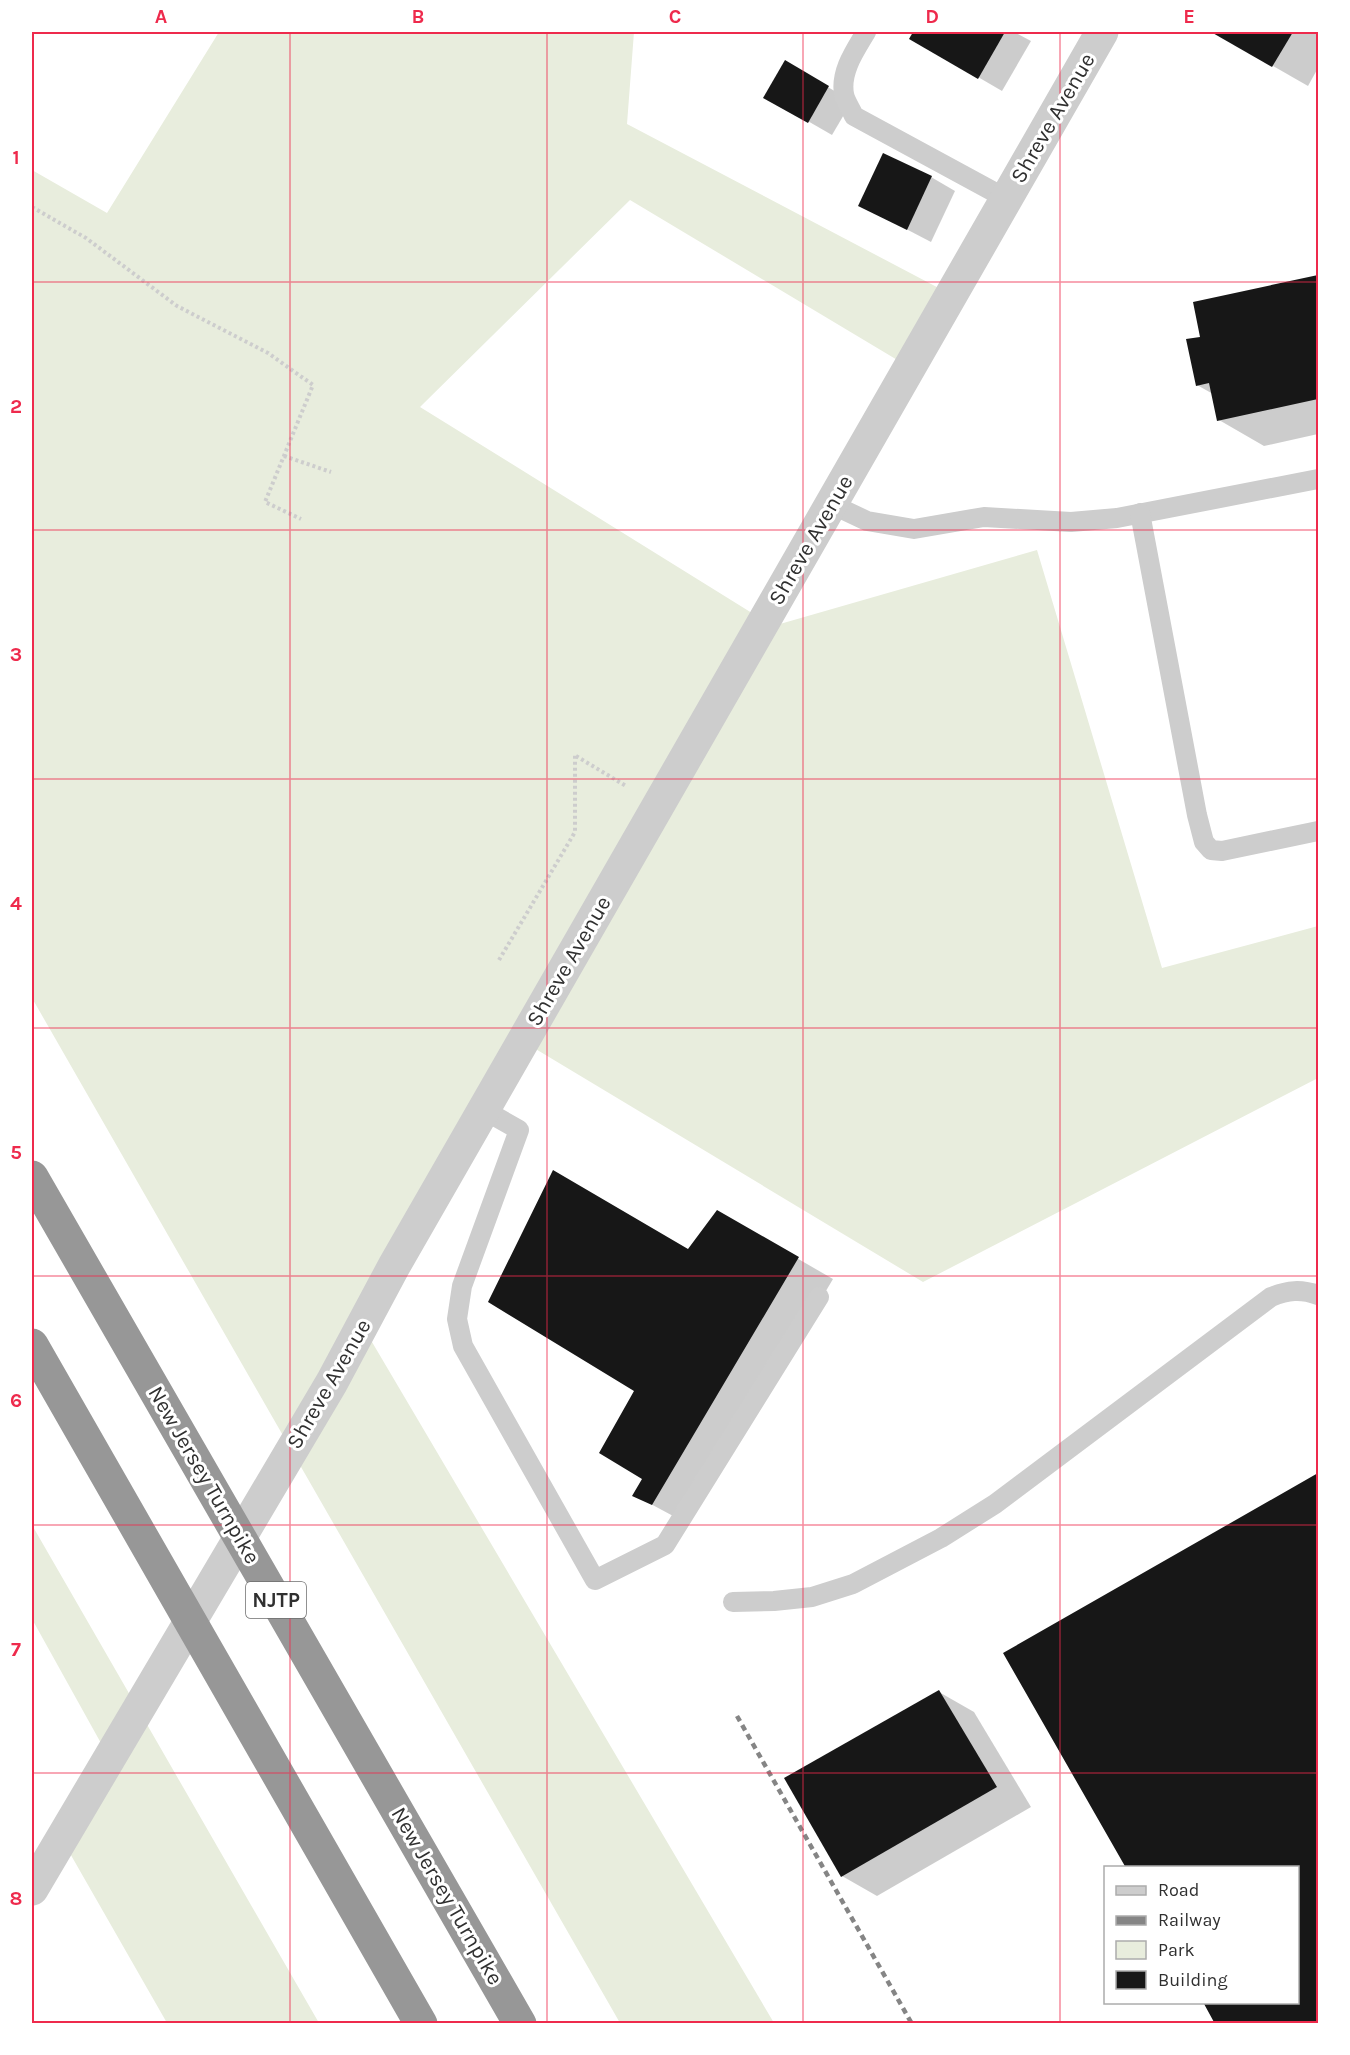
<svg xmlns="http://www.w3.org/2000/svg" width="1350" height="2055" font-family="Karla,sans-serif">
	<rect width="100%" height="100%" fill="#fff"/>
	<g fill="#e8eddd">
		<polygon points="219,32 634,32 627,124 952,295 909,367 630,200 420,407 773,626 1037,550 1162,968 1318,926 1318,1078 923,1282 524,1042 359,1320 774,2023 620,2023 32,998 32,170 107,213"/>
		<polygon points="32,1525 319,2023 167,2023 64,1843 107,1754 32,1619"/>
	</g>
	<g fill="#0003">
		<polygon points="915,32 1014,32 1031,41 1002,91 911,38"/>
		<polygon points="1214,32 1318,32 1318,68 1308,86"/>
		<polygon points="786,63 852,101 832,135 766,97"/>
		<polygon points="931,177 955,191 931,242 860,205"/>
		<polygon points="1318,277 1318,434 1264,446 1219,420 1213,394 1197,385 1202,338 1194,304"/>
		<polygon points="717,1212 833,1279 688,1524 634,1495 645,1478 636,1390 688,1251"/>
		<polygon points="1318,1474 1318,2024 1216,2024 1298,2002 1298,1868 1005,1653"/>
		<polygon points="939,1692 974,1712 1031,1807 877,1896 842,1876"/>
	</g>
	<g fill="#171717">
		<polygon points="913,32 1005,32 978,79 909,39"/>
		<polygon points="1211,32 1293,32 1272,67"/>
		<polygon points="785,60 829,86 808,123 763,98"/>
		<polygon points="883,153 932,176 907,230 858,206"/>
		<polygon points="1318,275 1318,399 1217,421 1209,383 1196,386 1186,339 1200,337 1193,302"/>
		<polygon points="553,1170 688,1249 717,1210 799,1257 652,1505 632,1496 642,1479 599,1453 634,1391 488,1302"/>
		<polygon points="1318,1473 1318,2024 1215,2024 1203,2002 1298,2002 1298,1868 1126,1868 1003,1653"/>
		<polygon points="939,1690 997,1787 841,1877 784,1778"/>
	</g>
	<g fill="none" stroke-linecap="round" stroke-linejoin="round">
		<g stroke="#cdcdcd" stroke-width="4" stroke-dasharray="3 3" stroke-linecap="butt">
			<polyline points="32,207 86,238 177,306 268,353 313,385 265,502 301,519"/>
			<polyline points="284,456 331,472"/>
			<polyline points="576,756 626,786"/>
			<polyline points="499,960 575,832 575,755"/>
		</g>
		<g stroke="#cdcdcd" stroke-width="20">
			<path d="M866,32C856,49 840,71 844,94C845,101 851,109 854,116L1007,199"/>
			<polyline points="831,504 867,521 914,529 984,517 1071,522 1117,518 1318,479"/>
			<polyline points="1140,513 1197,815 1204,842 1211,850 1222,851 1318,831"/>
			<polyline points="484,1110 519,1130 462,1286 457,1319 463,1346 595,1580 665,1545 819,1297"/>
			<path d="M733,1602L774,1601L812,1597L853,1584L941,1538L995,1504L1271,1297C1288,1290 1301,1289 1318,1295"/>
		</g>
		<polyline stroke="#cdcdcd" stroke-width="33" points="32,1889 332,1382 394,1266 1102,32"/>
		<g stroke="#979797" stroke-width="33">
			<polyline points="32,1177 520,2024"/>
			<polyline points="32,1345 421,2024"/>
		</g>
		<polyline stroke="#858585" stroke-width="4.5" stroke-dasharray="6 4.5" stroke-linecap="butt" points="737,1716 912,2024"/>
	</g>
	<path fill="none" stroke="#ee2a4c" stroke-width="1.5" stroke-opacity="0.55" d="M290,32V2024M547,32V2024M803,32V2024M1060,32V2024M32,282H1318M32,530H1318M32,779H1318M32,1028H1318M32,1276H1318M32,1525H1318M32,1773H1318"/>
	<g text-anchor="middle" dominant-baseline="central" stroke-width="6" stroke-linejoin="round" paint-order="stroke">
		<rect fill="#fff" stroke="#6e6e6e" stroke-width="1.5" x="246" y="1582" width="60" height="36" rx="4.5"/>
		<g font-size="21" font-weight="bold" fill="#303030">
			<text x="276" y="1600">NJTP</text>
		</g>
		<g font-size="22" fill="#303030" stroke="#fff">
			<text transform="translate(1053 118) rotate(-60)">Shreve Avenue</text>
			<text transform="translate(811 540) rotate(-60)">Shreve Avenue</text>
			<text transform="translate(569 961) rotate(-60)">Shreve Avenue</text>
			<text transform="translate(329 1384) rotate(-60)">Shreve Avenue</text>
			<text transform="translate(204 1475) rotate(60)">New Jersey Turnpike</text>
			<text transform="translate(447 1896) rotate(60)">New Jersey Turnpike</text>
		</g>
	</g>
	<rect width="1350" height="2055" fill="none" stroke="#ffffff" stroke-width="66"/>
	<rect x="1104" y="1866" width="195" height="138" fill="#ffffff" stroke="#acacac" stroke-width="1.5"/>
	<rect x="1116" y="1886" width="30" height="9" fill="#cdcdcd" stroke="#acacac" stroke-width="1.5"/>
	<text x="1158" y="1896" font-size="18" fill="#303030">Road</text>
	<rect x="1116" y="1916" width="30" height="9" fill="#858585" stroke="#acacac" stroke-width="1.5"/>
	<text x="1158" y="1926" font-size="18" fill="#303030">Railway</text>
	<rect x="1116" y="1941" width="30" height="18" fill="#e8eddd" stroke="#acacac" stroke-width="1.5"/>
	<text x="1158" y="1956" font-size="18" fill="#303030">Park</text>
	<rect x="1116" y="1971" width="30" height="18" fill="#171717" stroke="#acacac" stroke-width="1.5"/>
	<text x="1158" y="1986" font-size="18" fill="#303030">Building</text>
	<rect x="33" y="33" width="1284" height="1989" fill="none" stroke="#ee2a4c" stroke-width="2"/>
	<g font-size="20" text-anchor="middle" font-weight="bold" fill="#ee2a4c">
		<text x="161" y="23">A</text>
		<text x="418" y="23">B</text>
		<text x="675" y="23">C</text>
		<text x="932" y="23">D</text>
		<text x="1189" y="23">E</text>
		<text x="16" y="164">1</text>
		<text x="16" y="413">2</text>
		<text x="16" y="661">3</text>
		<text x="16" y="910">4</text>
		<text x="16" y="1159">5</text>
		<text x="16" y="1407">6</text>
		<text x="16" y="1656">7</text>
		<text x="16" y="1905">8</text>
	</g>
</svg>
